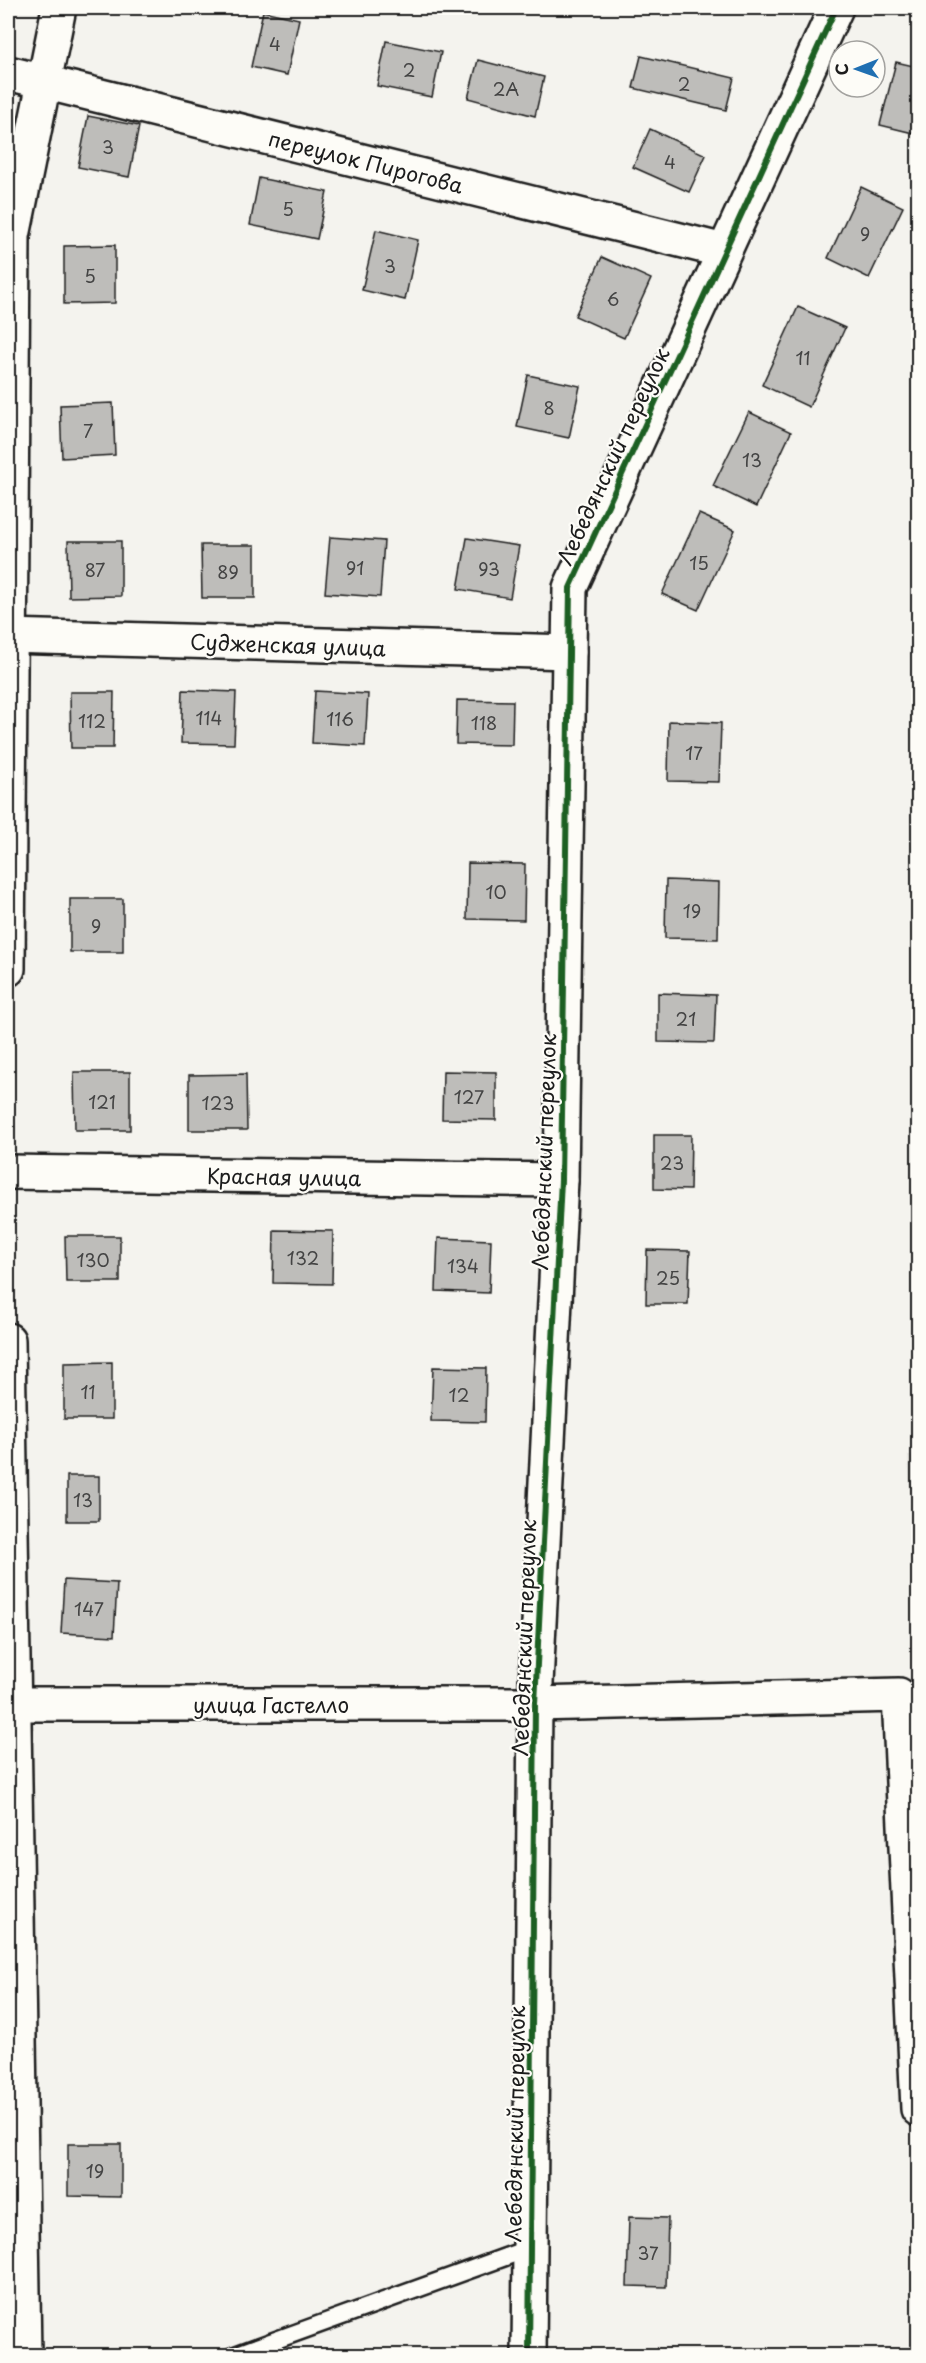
<svg xmlns="http://www.w3.org/2000/svg" width="926" height="2363" font-family="'Playpen Sans',sans-serif">
	<rect width="100%" height="100%" fill="#f4f3ee"/>
	<filter id="ink" filterUnits="userSpaceOnUse"><feTurbulence type="fractalNoise" baseFrequency=".0167" numOctaves="2"/><feDisplacementMap in="SourceGraphic" scale="12" xChannelSelector="R" yChannelSelector="G"/><feConvolveMatrix kernelMatrix="1 2 1 2 8 2 1 2 1" color-interpolation-filters="sRGB"/></filter>
	<g filter="url(#ink)">
		<polygon fill="#e4e3de" points="908,1455 918,1456 918,1628"/>
		<g fill="#bebdba" stroke="#1c1c1c" stroke-width="1.5">
			<polygon points="906,8 918,8 918,14 905,10"/>
			<polygon points="263,11 299,19 287,75 251,67"/>
			<polygon points="386,41 441,52 432,97 377,86"/>
			<polygon points="641,56 734,78 726,110 633,88"/>
			<polygon points="478,60 544,77 535,116 468,98"/>
			<polygon points="896,62 918,67 918,112 913,133 880,125"/>
			<polygon points="88,116 139,126 129,177 78,167"/>
			<polygon points="650,129 706,155 689,192 633,167"/>
			<polygon points="259,178 327,192 317,239 250,225"/>
			<polygon points="861,187 903,207 869,278 828,258"/>
			<polygon points="376,230 418,240 405,300 362,290"/>
			<polygon points="115,245 115,303 64,304 64,246"/>
			<polygon points="602,257 651,279 624,338 575,316"/>
			<polygon points="798,307 845,328 809,407 762,385"/>
			<polygon points="528,375 580,386 569,438 517,427"/>
			<polygon points="113,403 115,455 62,458 60,405"/>
			<polygon points="749,412 791,432 756,507 713,486"/>
			<polygon points="699,514 735,530 698,610 662,594"/>
			<polygon points="330,537 384,541 380,597 325,593"/>
			<polygon points="467,538 519,546 510,598 458,589"/>
			<polygon points="68,541 121,541 121,596 69,597"/>
			<polygon points="201,545 255,545 255,598 202,598"/>
			<polygon points="183,690 236,692 234,744 181,743"/>
			<polygon points="315,691 368,694 365,746 312,743"/>
			<polygon points="70,692 114,692 113,748 71,748"/>
			<polygon points="457,700 513,701 512,745 456,744"/>
			<polygon points="669,721 721,723 719,782 668,781"/>
			<polygon points="468,863 525,864 524,920 467,919"/>
			<polygon points="666,880 719,882 718,939 665,938"/>
			<rect x="70" y="899" width="53" height="53"/>
			<polygon points="658,993 716,995 714,1043 658,1042"/>
			<polygon points="443,1071 496,1072 496,1120 442,1119"/>
			<polygon points="74,1072 130,1072 130,1130 75,1130"/>
			<polygon points="246,1074 247,1130 189,1130 189,1075"/>
			<polygon points="654,1135 691,1135 690,1190 654,1189"/>
			<polygon points="274,1230 333,1231 332,1284 273,1283"/>
			<polygon points="65,1236 120,1236 120,1282 66,1282"/>
			<polygon points="438,1238 491,1240 489,1293 436,1291"/>
			<polygon points="647,1250 690,1251 688,1304 646,1304"/>
			<polygon points="112,1362 112,1419 64,1419 64,1363"/>
			<polygon points="433,1367 486,1368 485,1422 431,1421"/>
			<rect x="67" y="1476" width="32" height="45"/>
			<polygon points="64,1580 117,1583 114,1636 61,1633"/>
			<polygon points="68,2144 121,2144 121,2197 68,2196"/>
			<polygon points="629,2217 668,2218 666,2287 627,2286"/>
		</g>
		<g fill="none" stroke-linecap="round" stroke-linejoin="round">
			<g stroke="#1c1c1c" stroke-width="21">
				<polyline id="service" points="232,2356 530,2248"/>
			</g>
			<g stroke="#1c1c1c" stroke-width="38">
				<g id="minor">
					<polyline points="8,73 724,251"/>
					<polyline points="8,636 569,652"/>
					<polyline points="8,969 13,236 59,8"/>
					<polyline points="8,1172 561,1180"/>
					<polyline points="8,1340 24,2356"/>
					<polyline points="8,1704 535,1704 899,1695 918,2109"/>
					<polyline points="529,2356 535,1704 561,1180 570,588 836,8"/>
				</g>
			</g>
			<use href="#service" stroke="#fdfcf7" stroke-width="16"/>
			<use href="#minor" stroke="#fdfcf7" stroke-width="33"/>
			<g stroke="#fdfcf7" stroke-width="10">
				<polyline id="cycleway" points="529,2356 535,1704 561,1180 570,588 836,8"/>
			</g>
			<use href="#cycleway" stroke="#1b5e20" stroke-width="6"/>
		</g>
	</g>
	<g text-anchor="middle" dominant-baseline="central" stroke-width="4.5" stroke-linejoin="round" paint-order="stroke">
		<g font-size="18" fill="#444">
			<text x="275" y="43">4</text>
			<text x="409" y="69">2</text>
			<text x="684" y="83">2</text>
			<text x="506" y="88">2А</text>
			<text x="108" y="146">3</text>
			<text x="670" y="161">4</text>
			<text x="288" y="208">5</text>
			<text x="865" y="233">9</text>
			<text x="390" y="265">3</text>
			<text x="90" y="275">5</text>
			<text x="613" y="298">6</text>
			<text x="803" y="357">11</text>
			<text x="549" y="407">8</text>
			<text x="88" y="430">7</text>
			<text x="752" y="459">13</text>
			<text x="699" y="562">15</text>
			<text x="355" y="567">91</text>
			<text x="489" y="568">93</text>
			<text x="95" y="569">87</text>
			<text x="228" y="571">89</text>
			<text x="209" y="717">114</text>
			<text x="340" y="718">116</text>
			<text x="92" y="720">112</text>
			<text x="484" y="722">118</text>
			<text x="694" y="752">17</text>
			<text x="496" y="891">10</text>
			<text x="692" y="910">19</text>
			<text x="96" y="925">9</text>
			<text x="686" y="1018">21</text>
			<text x="469" y="1096">127</text>
			<text x="102" y="1101">121</text>
			<text x="218" y="1102">123</text>
			<text x="672" y="1162">23</text>
			<text x="303" y="1257">132</text>
			<text x="93" y="1259">130</text>
			<text x="463" y="1265">134</text>
			<text x="668" y="1277">25</text>
			<text x="88" y="1391">11</text>
			<text x="459" y="1394">12</text>
			<text x="83" y="1499">13</text>
			<text x="89" y="1608">147</text>
			<text x="95" y="2170">19</text>
			<text x="648" y="2252">37</text>
		</g>
		<g font-size="21" fill="#1c1c1c" stroke="#fdfcf7">
			<text transform="translate(366 161) rotate(14)">переулок Пирогова</text>
			<text transform="translate(612 456) rotate(-65)">Лебедянский переулок</text>
			<text transform="translate(288 644) rotate(2)">Судженская улица</text>
			<text transform="translate(543 1152) rotate(-88)">Лебедянский переулок</text>
			<text transform="translate(284 1176) rotate(1)">Красная улица</text>
			<text transform="translate(523 1638) rotate(-88)">Лебедянский переулок</text>
			<text x="271" y="1704">улица Гастелло</text>
			<text transform="translate(514 2124) rotate(-89)">Лебедянский переулок</text>
		</g>
	</g>
	<rect width="926" height="2363" fill="none" stroke="#fdfcf7" stroke-width="30"/>
	<rect x="15" y="15" width="896" height="2333" fill="none" stroke="#1c1c1c" stroke-width="2" filter="url(#ink)"/>
	<g transform="translate(857 69) rotate(269)"><circle r="28" fill="#fdfcf7" stroke="#a3a29f" stroke-width="1.5"/>
	<path d="M0-4.5L10 22L0 15L-10 22Z" fill="#1f6fb2"/>
	<text y="-9" font-size="16" font-weight="bold" text-anchor="middle" fill="#1c1c1c">С</text>
	</g>
</svg>
